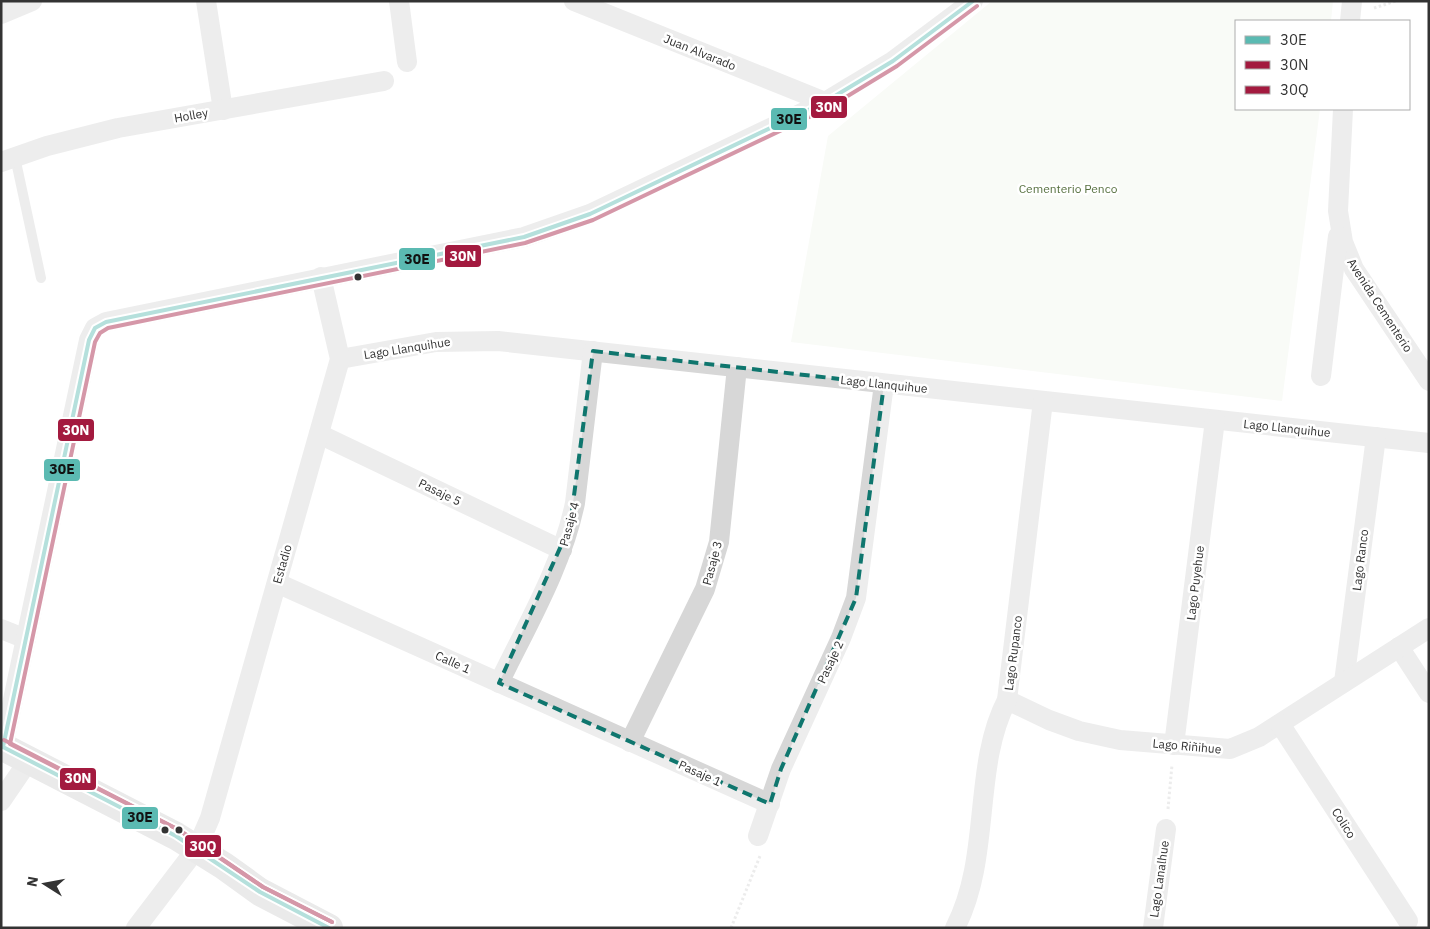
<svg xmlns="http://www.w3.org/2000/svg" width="1430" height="929" font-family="'IBM Plex Sans',sans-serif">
	<rect width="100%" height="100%" fill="#fff"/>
	<polygon fill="#f1f5ed" points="992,1 1333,1 1331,21 1236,21 1236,109 1320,109 1282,401 791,342 828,136"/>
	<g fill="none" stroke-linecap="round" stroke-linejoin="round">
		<g stroke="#d6d6d6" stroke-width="3" stroke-dasharray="2.5 2.5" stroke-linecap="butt">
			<polyline points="1374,8 1396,1"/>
			<polyline points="1168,809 1172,765"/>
			<polyline points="731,928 760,856"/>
		</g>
		<polyline stroke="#d7d7d7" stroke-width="10" points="15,157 41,278"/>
		<g stroke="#d7d7d7" stroke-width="20">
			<polyline points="206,1 223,110"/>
			<polyline points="399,1 407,62"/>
			<polyline points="574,1 825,102"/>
			<polyline points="1,14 32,1"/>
			<polyline points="1350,21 1352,1"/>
			<polyline points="1343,109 1338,211 1343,242 1354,269 1429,381"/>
			<polyline points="1,162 47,146 118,128 384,81"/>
			<polyline points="340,359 436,342 498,341 1429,443"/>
			<polyline points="1321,376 1338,236"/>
			<polyline points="319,434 562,550"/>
			<polyline points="277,583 770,804"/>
			<polyline points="1,629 26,639"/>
			<polyline points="1399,647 1429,693"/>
			<polyline points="1344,682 1376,437"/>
			<path d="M499,683C527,625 562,566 575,503L593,351"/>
			<polyline points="1007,700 1049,720 1079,731 1120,740 1230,749 1259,737 1429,628"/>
			<polyline points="1280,724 1408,921"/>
			<polyline points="630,742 705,589 719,542 737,367"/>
			<polyline points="1174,745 1215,420"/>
			<polyline points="3,747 89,340 95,328 106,322 524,237 590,214 825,102 893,61 973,1"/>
			<polyline points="1,801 29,760"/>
			<polyline points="758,836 781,769 841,638 856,598 884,384"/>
			<polyline points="136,928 197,848 210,818 340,359 321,277"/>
			<path d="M955,928C992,857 972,767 1007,700L1043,401"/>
			<polyline points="1153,928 1166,829"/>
		</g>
		<polyline stroke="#d0d0d0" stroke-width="28" points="1,746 176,836 224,866 260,892 329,928"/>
		<g stroke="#fff" stroke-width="8">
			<polyline id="bus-1" points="329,928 260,892 176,836 3,747 89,340 95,328 106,322 524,237 590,214 825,102 893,61 973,1"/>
		</g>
		<g stroke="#fff" stroke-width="8">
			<polyline id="bus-2" points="332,922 263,887 179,830 10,744 95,342 100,333 108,328 525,243 593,220 828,108 897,66 977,6"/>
		</g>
		<g stroke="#fff" stroke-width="8">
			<polyline id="bus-3" points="4,740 179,830 263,887 332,922"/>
		</g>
		<use href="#bus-1" stroke="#5bbab2" stroke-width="4"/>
		<use href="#bus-2" stroke="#a31a3f" stroke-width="4"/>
		<use href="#bus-3" stroke="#a31a3f" stroke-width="4"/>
	</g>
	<path d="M0 0H1430V929H0ZM593,351L884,384L856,598L781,769L770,804L499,683L570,526Z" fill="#fff" fill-opacity=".55" fill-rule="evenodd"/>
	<path fill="none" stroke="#0f766e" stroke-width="4" stroke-dasharray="10 6" stroke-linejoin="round" d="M593,351L884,384L856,598L781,769L770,804L499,683L570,526Z"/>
	<g fill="#333" stroke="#fff" stroke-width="2">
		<circle cx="358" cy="277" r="4.5"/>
		<circle cx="165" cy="830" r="4.5"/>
		<circle cx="179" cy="830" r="4.5"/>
	</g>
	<g text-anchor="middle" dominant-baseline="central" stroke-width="5" stroke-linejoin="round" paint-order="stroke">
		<g font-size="12" fill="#333" stroke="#fff">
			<text transform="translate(700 52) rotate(22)">Juan Alvarado</text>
			<text transform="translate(191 115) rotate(-10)">Holley</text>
			<text transform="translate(1380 305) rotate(57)">Avenida Cementerio</text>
			<text transform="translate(407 348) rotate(-9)">Lago Llanquihue</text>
			<text transform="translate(884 384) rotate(6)">Lago Llanquihue</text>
			<text transform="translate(1287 428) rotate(6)">Lago Llanquihue</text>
			<text transform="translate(440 492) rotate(26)">Pasaje 5</text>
			<text transform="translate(569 524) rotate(-75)">Pasaje 4</text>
			<text transform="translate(1360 560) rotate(-83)">Lago Ranco</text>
			<text transform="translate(712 563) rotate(-75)">Pasaje 3</text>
			<text transform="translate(282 564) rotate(-74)">Estadio</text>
			<text transform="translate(1195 583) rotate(-83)">Lago Puyehue</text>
			<text transform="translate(1013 653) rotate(-83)">Lago Rupanco</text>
			<text transform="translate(453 662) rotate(24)">Calle 1</text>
			<text transform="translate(830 662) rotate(-65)">Pasaje 2</text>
			<text transform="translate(1187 746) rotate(5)">Lago Riñihue</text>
			<text transform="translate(700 773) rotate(24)">Pasaje 1</text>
			<text transform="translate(1344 823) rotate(57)">Colico</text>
			<text transform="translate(1159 879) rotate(-82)">Lago Lanalhue</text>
		</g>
		<g font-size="12" fill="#56703f" stroke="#fff">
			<text x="1068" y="188">Cementerio Penco</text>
		</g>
	</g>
	<g stroke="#fff" stroke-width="2">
		<rect x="810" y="95" width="38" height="24" rx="5" fill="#a31a3f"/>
		<rect x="770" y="107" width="38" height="24" rx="5" fill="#5bbab2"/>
		<rect x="444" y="244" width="38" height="24" rx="5" fill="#a31a3f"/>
		<rect x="398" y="247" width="38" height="24" rx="5" fill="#5bbab2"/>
		<rect x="57" y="418" width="38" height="24" rx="5" fill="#a31a3f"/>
		<rect x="43" y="458" width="38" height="24" rx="5" fill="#5bbab2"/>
		<rect x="59" y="767" width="38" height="24" rx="5" fill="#a31a3f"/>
		<rect x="121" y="806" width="38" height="24" rx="5" fill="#5bbab2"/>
		<rect x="184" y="834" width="38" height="24" rx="5" fill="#a31a3f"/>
	</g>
	<g font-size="14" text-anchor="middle" font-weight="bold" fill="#fff">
		<text x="829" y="112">30N</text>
		<text x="463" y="261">30N</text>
		<text x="76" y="435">30N</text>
		<text x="78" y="783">30N</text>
		<text x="203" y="851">30Q</text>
	</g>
	<g font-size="14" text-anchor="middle" font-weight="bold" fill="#111">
		<text x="789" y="124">30E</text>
		<text x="417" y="264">30E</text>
		<text x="62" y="474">30E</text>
		<text x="140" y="822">30E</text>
	</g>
	<rect width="1430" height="929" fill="none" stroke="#333333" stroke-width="5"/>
	<rect x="1235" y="20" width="175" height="90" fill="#ffffff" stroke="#adadad"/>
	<rect x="1245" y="36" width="25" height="8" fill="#5bbab2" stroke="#adadad"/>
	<text x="1280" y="45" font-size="15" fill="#333333">30E</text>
	<rect x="1245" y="61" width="25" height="8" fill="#a31a3f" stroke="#adadad"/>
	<text x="1280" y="70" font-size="15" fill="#333333">30N</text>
	<rect x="1245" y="86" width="25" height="8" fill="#a31a3f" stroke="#adadad"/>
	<text x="1280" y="95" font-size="15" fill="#333333">30Q</text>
	<g transform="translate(45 884) rotate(281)" stroke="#ffffff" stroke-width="4" paint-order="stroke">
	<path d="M0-4L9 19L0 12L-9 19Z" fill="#333333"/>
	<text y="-8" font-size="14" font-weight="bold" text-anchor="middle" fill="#333333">N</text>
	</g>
</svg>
